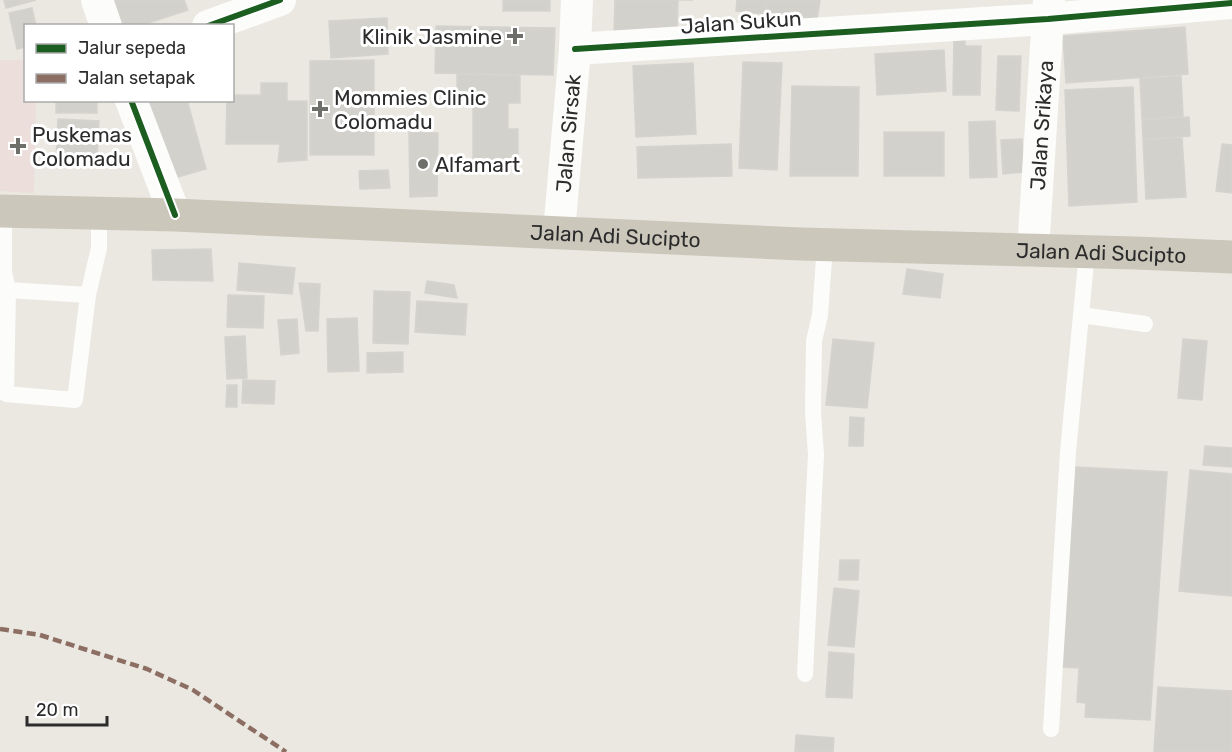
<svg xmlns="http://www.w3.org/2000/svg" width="1232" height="752" font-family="Rubik,sans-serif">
	<rect width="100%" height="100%" fill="#eae8e1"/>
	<polygon fill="#ecdeda" points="0,60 25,60 26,100 36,101 34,193 0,191"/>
	<g fill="#d3d1cc" stroke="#d5d3cd" stroke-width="1.5">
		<polygon points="4,0 36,0 6,8"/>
		<polygon points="101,0 184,0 188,10 139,26 109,26"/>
		<rect x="503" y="0" width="47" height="11"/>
		<polygon points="615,0 693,0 678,0 677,35 614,34"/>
		<polygon points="737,0 767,0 765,14 736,11"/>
		<polygon points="767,0 820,0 817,20 765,14"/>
		<polygon points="32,8 36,26 26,26 26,47 17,49 9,13"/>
		<polygon points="387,18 388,54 331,58 329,21"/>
		<polygon points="436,26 555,28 553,75 435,73"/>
		<polygon points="1185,27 1188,74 1066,83 1063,36"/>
		<polygon points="954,38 965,38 965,46 981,46 980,95 953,95"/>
		<polygon points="944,50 946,91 877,95 875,54"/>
		<polygon points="998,56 1021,56 1019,111 996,110"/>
		<polygon points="374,60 374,155 310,155 310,61"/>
		<polygon points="743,62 782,63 777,170 739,168"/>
		<polygon points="693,63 696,134 636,137 633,66"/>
		<polygon points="457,74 520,76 520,103 508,103 508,129 518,129 518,166 473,166 473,105 457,105"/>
		<polygon points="1181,76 1183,116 1142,119 1140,79"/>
		<polygon points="261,83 287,83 287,101 307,101 307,160 278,162 280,144 226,144 227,100 232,100 232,95 261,95"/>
		<polygon points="792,86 859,87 858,176 790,176"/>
		<polygon points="1133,87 1137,202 1069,206 1065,90"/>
		<rect x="56" y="100" width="41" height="13"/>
		<polygon points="145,100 187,100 206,169 167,180"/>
		<polygon points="1189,117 1190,136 1143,139 1142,120"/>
		<polygon points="58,119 99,121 97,161 56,159"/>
		<polygon points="995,121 997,177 970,178 969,122"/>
		<polygon points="409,132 438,133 437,196 410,197"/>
		<rect x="884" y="132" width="60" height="44"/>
		<polygon points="1182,138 1186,197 1146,199 1143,140"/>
		<polygon points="1022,139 1024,172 1003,174 1001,140"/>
		<polygon points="731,144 732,176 638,178 637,147"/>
		<polygon points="1222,144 1232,145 1232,193 1216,191"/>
		<polygon points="388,170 390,188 360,189 359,171"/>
		<polygon points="211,249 213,281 153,280 152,250"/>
		<polygon points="239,263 295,268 292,294 237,290"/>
		<polygon points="907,269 943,274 940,298 903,294"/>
		<polygon points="427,281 454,285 457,298 425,293"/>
		<polygon points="299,283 320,284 318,331 306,331"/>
		<polygon points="374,291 410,292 408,344 373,343"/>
		<polygon points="228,295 264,296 263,328 227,327"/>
		<polygon points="417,301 467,304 465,335 415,332"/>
		<polygon points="357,318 359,371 328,372 327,319"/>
		<polygon points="297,319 299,353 281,355 278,320"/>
		<polygon points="245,336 247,378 227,379 225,337"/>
		<polygon points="833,339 874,343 867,408 826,405"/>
		<polygon points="1183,339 1207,341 1202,400 1178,398"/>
		<polygon points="403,352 403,372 367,373 367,353"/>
		<polygon points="243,380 275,381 274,404 242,403"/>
		<polygon points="227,385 237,385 237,407 226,407"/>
		<polygon points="850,417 864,418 863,446 849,446"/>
		<polygon points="1205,446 1232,448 1232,467 1203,465"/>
		<polygon points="1076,467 1167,472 1150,720 1085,717 1086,703 1077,702 1079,668 1062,667"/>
		<polygon points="1190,470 1232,474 1232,596 1179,591"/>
		<polygon points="840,560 859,560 858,580 839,580"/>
		<polygon points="834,588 859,591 854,647 828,645"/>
		<polygon points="829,652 854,654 852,698 826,697"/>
		<polygon points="1158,687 1232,691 1232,752 1154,752"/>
		<polygon points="796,735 834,738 833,752 795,752"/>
	</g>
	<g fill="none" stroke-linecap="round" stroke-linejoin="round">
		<g stroke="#fcfcfa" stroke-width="16">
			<polyline points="4,211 4,272 8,290 6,394 75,400 88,295 99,248 99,213"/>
			<polyline points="8,290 88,295"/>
			<polyline points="1081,315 1145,324"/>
			<polyline points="805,674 816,455 813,411 814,341 820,315 825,245"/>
			<polyline points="1051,729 1068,452 1087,252"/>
		</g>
		<g stroke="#fcfcfa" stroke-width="32">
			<polyline points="97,0 106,26"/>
			<polyline points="208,26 280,0"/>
			<polyline points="575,49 1048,19 1232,3"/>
			<polyline points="131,100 175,215"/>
			<path id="s1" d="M559,232L575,49L577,0"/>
			<path id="s2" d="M1033,251L1049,0"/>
		</g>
		<path stroke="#cbc7bb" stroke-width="33" id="s3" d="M0,211L175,215L801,244L1136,253L1232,257"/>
		<polyline stroke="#8d6e63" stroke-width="4.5" stroke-dasharray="9 4.5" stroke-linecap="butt" points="0,629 40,635 147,669 193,690 286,752"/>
		<g stroke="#fff" stroke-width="10">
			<g id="cycleway">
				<polyline points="208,26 280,0"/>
				<polyline points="575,49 1048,19 1232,3"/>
				<polyline points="131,100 175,215"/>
			</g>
		</g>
		<use href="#cycleway" stroke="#1b5e20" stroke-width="6"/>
	</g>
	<g fill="#6e6e6b" stroke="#fff" stroke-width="2">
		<path d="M512 27h6v6h6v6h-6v6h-6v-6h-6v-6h6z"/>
		<path d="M317 100h6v6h6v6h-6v6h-6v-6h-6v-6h6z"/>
		<path d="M15 137h6v6h6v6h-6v6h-6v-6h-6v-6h6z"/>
		<circle cx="423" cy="164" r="6"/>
	</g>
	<g text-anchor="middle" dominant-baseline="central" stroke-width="6" stroke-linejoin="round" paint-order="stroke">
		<g font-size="21" fill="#2c2c2c" stroke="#fff">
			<text transform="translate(741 22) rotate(-4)">Jalan Sukun</text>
			<text stroke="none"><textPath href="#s2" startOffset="126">Jalan Srikaya</textPath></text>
			<text stroke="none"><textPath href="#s1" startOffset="99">Jalan Sirsak</textPath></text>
			<text stroke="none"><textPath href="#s3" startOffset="616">Jalan Adi Sucipto</textPath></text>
			<text stroke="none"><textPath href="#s3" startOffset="1102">Jalan Adi Sucipto</textPath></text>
		</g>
		<g font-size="21" fill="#2c2c2c" stroke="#fff" text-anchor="start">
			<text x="502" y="36" text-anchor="end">Klinik Jasmine</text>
			<text x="334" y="97">Mommies Clinic<tspan x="334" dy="24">Colomadu</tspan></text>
			<text x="32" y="134">Puskemas<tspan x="32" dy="24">Colomadu</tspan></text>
			<text x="435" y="164">Alfamart</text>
		</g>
	</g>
	<rect x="24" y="24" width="210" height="78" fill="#ffffff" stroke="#ababab" stroke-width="1.5"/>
	<rect x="36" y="44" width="30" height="9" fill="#1b5e20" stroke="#ababab" stroke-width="1.5"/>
	<text x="78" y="54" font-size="18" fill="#2c2c2c">Jalur sepeda</text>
	<rect x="36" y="74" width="30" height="9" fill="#8d6e63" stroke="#ababab" stroke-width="1.5"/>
	<text x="78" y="84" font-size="18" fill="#2c2c2c">Jalan setapak</text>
	<path d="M27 716v9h80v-9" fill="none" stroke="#2c2c2c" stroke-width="3"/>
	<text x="36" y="716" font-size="18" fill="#2c2c2c" stroke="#ffffff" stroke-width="4.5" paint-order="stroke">20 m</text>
</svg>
